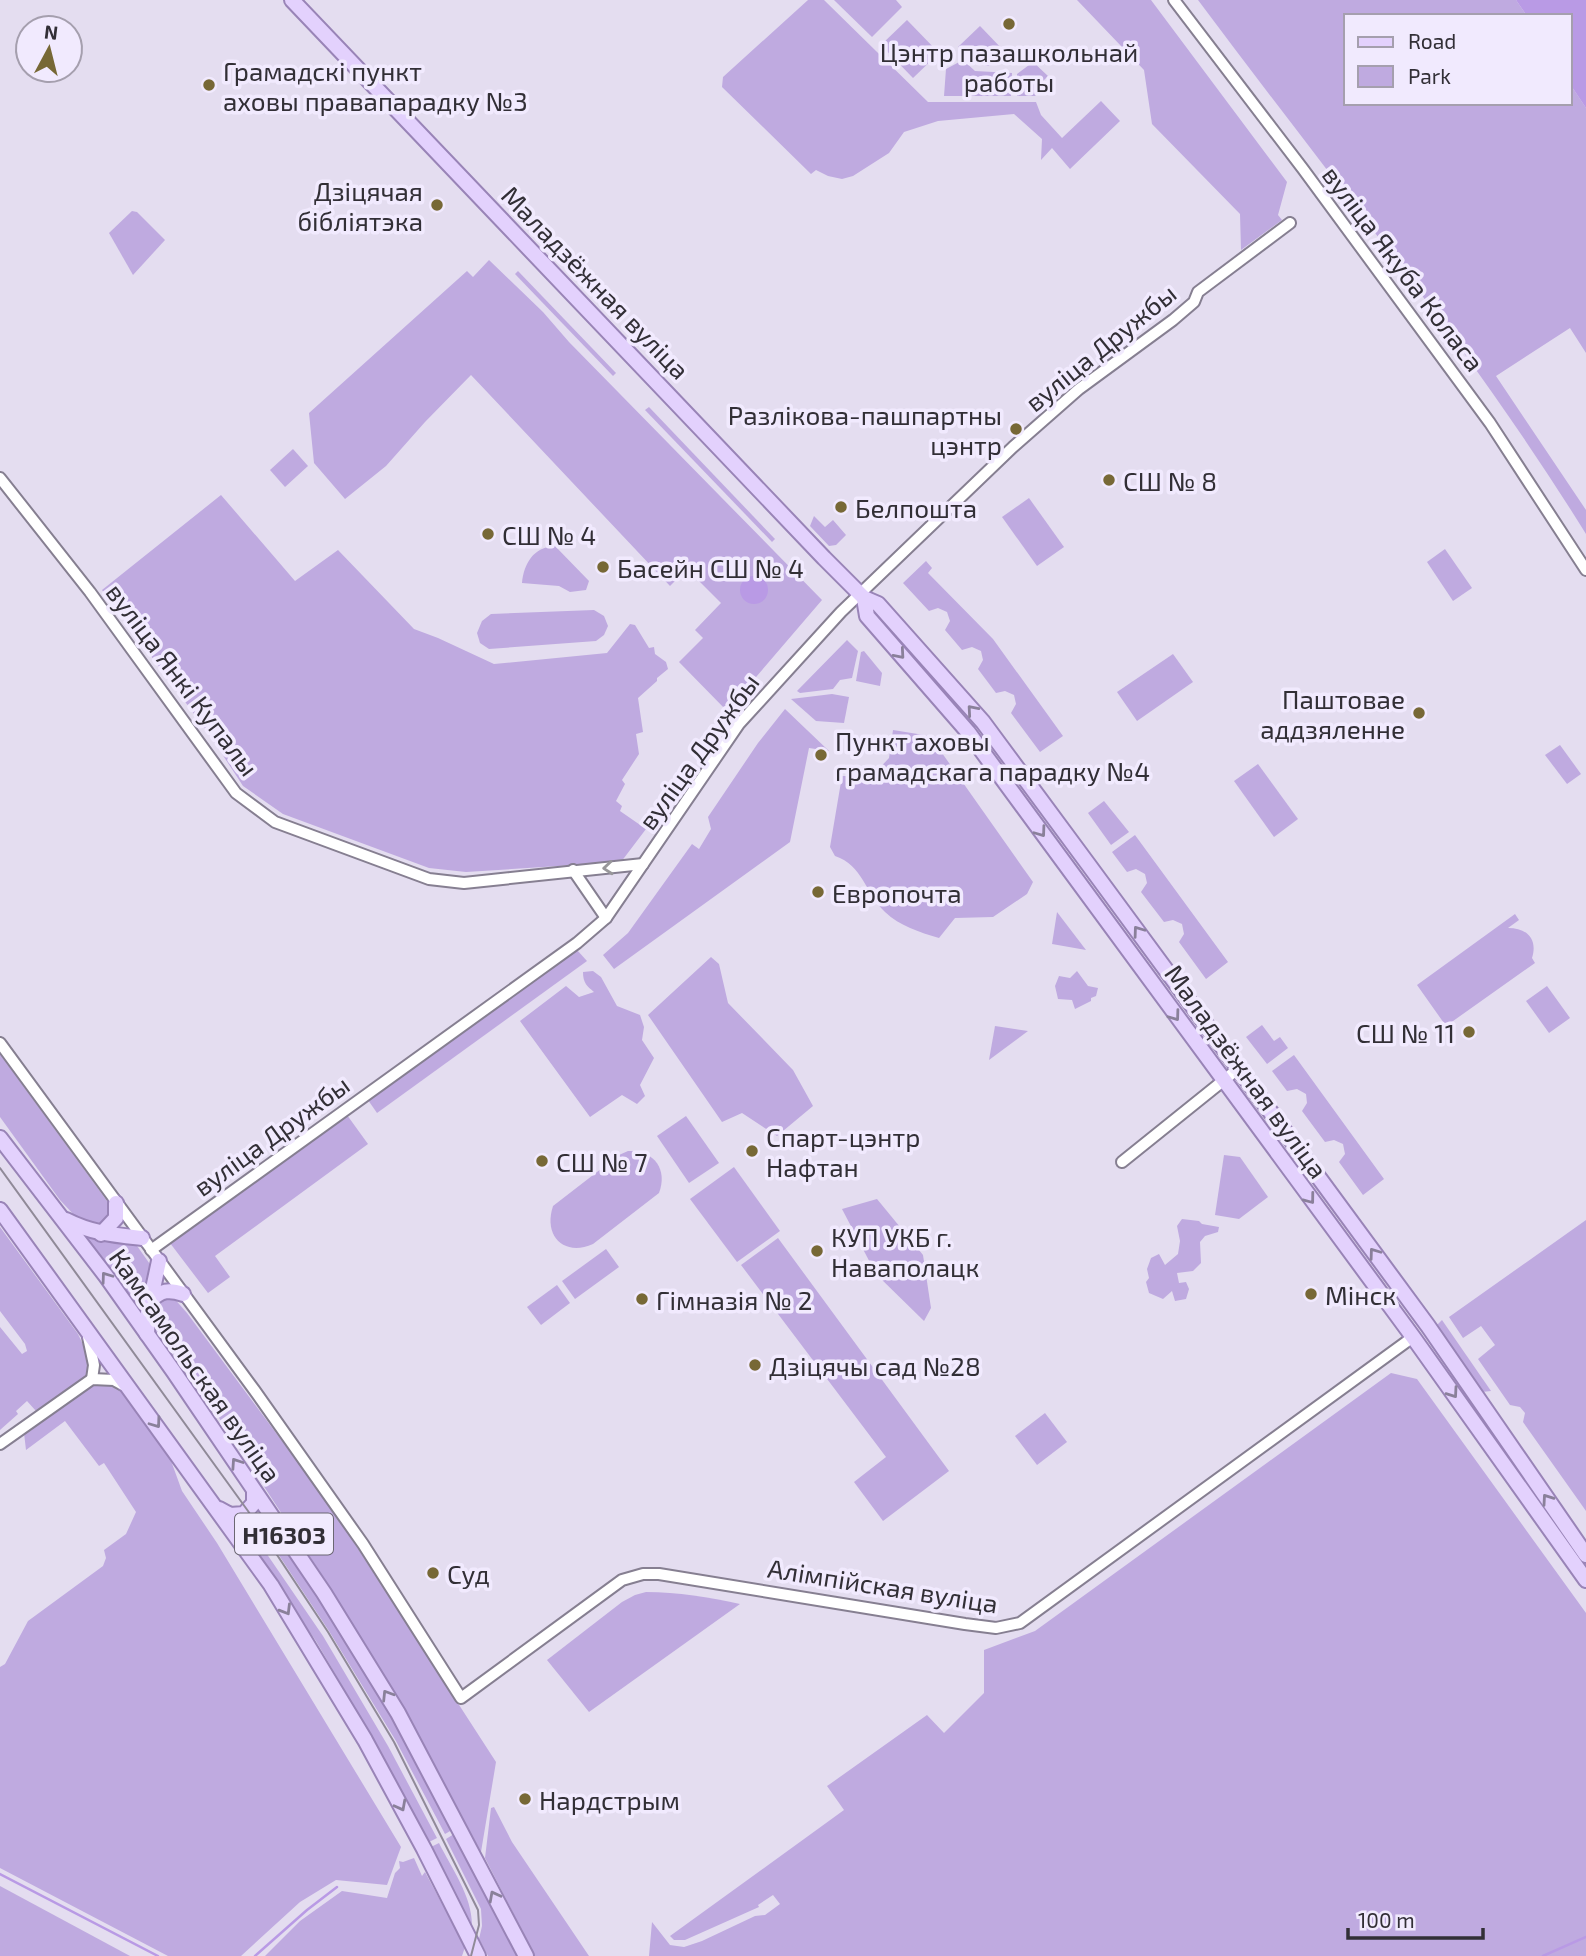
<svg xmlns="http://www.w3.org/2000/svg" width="1586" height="1956" font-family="'Exo 2',sans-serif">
	<rect width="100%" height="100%" fill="#e4ddf0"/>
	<g fill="#bfaae0">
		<polygon points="808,0 824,0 928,102 1036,102 1041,115 1062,138 1101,101 1120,121 1070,169 1052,148 1041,160 1042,139 1014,114 938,121 904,132 889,153 853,176 842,179 828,176 816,170 811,174 722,87 723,77"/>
		<polygon points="834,0 896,0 902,7 872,37"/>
		<polygon points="1077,0 1151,0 1287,182 1278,215 1282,220 1241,250 1240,214 1152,124 1144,70"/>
		<path d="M1198,0H1516L1527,16H1346V103H1570V84L1586,108V353L1570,328L1496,376L1586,510V534C1470,347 1329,176 1198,0Z"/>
		<polygon points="907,20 939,53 913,78 881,45"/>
		<polygon points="980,26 1005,52 988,66 977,63 958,47"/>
		<polygon points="963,60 975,71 1012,73 1011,96 944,96 946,69"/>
		<polygon points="1033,62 1048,76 1037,87 1040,90 1035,96 1017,96 1017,74"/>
		<polygon points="132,211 137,212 165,240 133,275 109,233"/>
		<polygon points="489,260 543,312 569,342 822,600 727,711 679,662 703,638 695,630 721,603 687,569 670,586 471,375 425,422 386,466 345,499 314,463 309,413 467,271 473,277"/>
		<polygon points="518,271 616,373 613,376 515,274"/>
		<polygon points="649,407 775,539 772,542 645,410"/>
		<polygon points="293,449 308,466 285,487 270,470"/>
		<polygon points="221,495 295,581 338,550 414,629 438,638 494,664 607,653 630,624 635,625 649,648 654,647 655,654 666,662 668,669 657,678 657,681 638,698 643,732 636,734 639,754 622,780 625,784 616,801 622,806 620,811 646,829 621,862 466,872 429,868 283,814 243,786 209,734 102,590"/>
		<polygon points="1029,498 1064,547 1037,566 1002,517"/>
		<polygon points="814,516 825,527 833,520 846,535 836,545 829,546 810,526"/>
		<path d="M555,546L589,581L586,590L570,592L559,586L522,583C524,564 533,547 555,546Z"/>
		<polygon points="1445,549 1472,588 1453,601 1427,562"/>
		<polygon points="926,561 932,568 928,573 993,639 1063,736 1040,752 1011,713 1016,704 1014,695 1005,691 996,693 978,669 983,660 981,651 972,647 962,650 945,630 950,621 947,612 938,608 929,611 903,583"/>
		<polygon points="594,610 604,616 608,626 604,635 596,641 489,649 480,643 477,633 482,621 491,614"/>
		<polygon points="847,640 858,651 852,678 840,680 833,689 800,693 797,691"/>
		<polygon points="864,651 882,673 880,686 856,681 861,652"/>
		<polygon points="1173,654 1193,682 1137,721 1117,692"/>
		<polygon points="832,694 849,697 844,723 816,721 791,699"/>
		<polygon points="785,709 829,751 809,748 790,842 614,969 603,955 628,933 692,844 699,849 711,829 708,817 758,743"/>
		<path d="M893,730L930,736L1033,882L1027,894L993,917L955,918L939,938C919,932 900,926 885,912C865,893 863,865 835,856L830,847L842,776H872L889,758Z"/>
		<polygon points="1560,745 1581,774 1567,784 1545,755"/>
		<polygon points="1258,764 1298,819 1274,837 1234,781"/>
		<polygon points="1104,801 1129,832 1111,845 1088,813"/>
		<polygon points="1135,835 1228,962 1206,979 1179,942 1184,934 1182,924 1173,920 1164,922 1141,892 1147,883 1145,874 1136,869 1127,872 1112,852"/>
		<polygon points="1057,912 1086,950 1052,944"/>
		<path d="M1515,914L1519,920L1508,928C1527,928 1538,939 1532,958L1535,963L1446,1026L1417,985Z"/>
		<polygon points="577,950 587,961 377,1113 368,1100"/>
		<polygon points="711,957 719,964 728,1003 793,1070 813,1106 777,1136 742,1113 722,1122 648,1015"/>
		<path d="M593,971L601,977L617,1006L640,1015L644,1027L642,1040L654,1058L640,1085L645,1096L637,1104L622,1095L590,1117L520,1021L566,986L579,997L594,992C587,986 583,983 583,972Z"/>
		<polygon points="1077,971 1088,986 1098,988 1096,996 1091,998 1091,1001 1075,1009 1072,1000 1058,999 1055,986 1059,976 1070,978"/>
		<polygon points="1547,986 1570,1018 1549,1033 1526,1001"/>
		<polygon points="1262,1025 1274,1041 1280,1037 1288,1048 1267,1064 1246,1037"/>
		<polygon points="995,1026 1028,1031 989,1060"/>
		<polygon points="0,1054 110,1205 110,1216 101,1225 85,1222 75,1216 60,1200 0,1117"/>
		<polygon points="1294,1055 1384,1179 1363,1195 1339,1162 1345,1154 1343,1144 1334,1140 1325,1142 1302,1111 1307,1103 1306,1094 1297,1089 1287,1091 1272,1071"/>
		<polygon points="347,1115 368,1144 215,1256 230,1277 208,1293 170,1243"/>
		<polygon points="686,1116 719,1163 689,1183 657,1136"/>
		<path d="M628,1151C654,1150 668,1169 659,1193L593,1244C564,1257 543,1236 553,1206L619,1155Z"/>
		<polygon points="1224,1155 1240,1157 1268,1197 1239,1219 1215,1215"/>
		<polygon points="734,1167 780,1231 737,1262 690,1199"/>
		<polygon points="877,1199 923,1255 931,1308 924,1321 876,1274 842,1209"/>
		<polygon points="1182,1219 1199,1221 1202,1224 1219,1227 1218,1232 1205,1236 1200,1242 1201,1263 1193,1271 1177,1273 1179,1283 1186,1282 1189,1289 1186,1299 1175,1301 1172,1291 1163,1299 1149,1293 1146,1282 1149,1278 1147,1269 1151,1258 1159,1254 1165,1265 1178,1254 1180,1241 1177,1226"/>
		<polygon points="1586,1220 1586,1511 1523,1422 1525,1413 1520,1407 1510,1405 1478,1359 1495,1345 1481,1326 1463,1338 1449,1317"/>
		<polygon points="0,1227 78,1334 90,1359 90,1376 36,1411 27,1401 16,1411 18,1414 0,1430 0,1327 22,1354 27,1351 25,1344 0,1311"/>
		<polygon points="83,1236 135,1243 152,1267 141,1315"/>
		<polygon points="778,1238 949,1471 883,1521 854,1482 886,1457 741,1265"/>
		<polygon points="606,1249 619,1267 575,1299 562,1281"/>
		<polygon points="557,1285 570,1303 541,1325 527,1307"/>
		<polygon points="173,1297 187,1313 331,1507 496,1762 481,1852 397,1697 333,1592 208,1401 154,1328 153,1311 157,1304 162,1299"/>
		<polygon points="1442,1320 1491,1391 1482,1392 1436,1326"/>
		<polygon points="1391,1373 1417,1379 1586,1613 1586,1956 649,1956 652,1922 670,1945 684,1947 702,1941 755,1916 765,1915 780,1904 773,1895 758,1905 759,1907 685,1940 674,1940 670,1936 844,1810 827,1786 830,1784 927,1715 944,1733 984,1693 984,1650 1035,1631"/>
		<polygon points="101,1382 114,1386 124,1394 170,1458 182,1491 217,1543 401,1847 387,1885 336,1880 300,1902 241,1956 168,1956 0,1868 0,1667 5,1664 28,1621 103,1566 106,1558 104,1550 126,1534 136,1512 104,1463 99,1466 65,1421 26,1450 24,1433 80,1393"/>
		<polygon points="1045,1413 1067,1442 1037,1465 1015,1436"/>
		<polygon points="260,1513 337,1626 403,1737 452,1830 445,1834 396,1741 329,1631 255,1519"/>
		<polygon points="247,1525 323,1636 388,1746 437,1838 429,1842 380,1751 316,1641 235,1526"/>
		<path d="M646,1592C678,1592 709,1597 740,1604L589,1712L547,1660L622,1602L635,1595Z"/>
		<polygon points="494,1807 512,1842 589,1956 535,1956 485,1858 491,1808"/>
		<polygon points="454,1834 517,1956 488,1956 479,1939 482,1926 481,1909 446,1839"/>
		<path d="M439,1843C452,1869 472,1896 472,1925L431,1847Z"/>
		<polygon points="414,1858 422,1876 425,1872 465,1947 462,1956 265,1956 300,1921 342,1891 387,1898 395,1873 400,1868 399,1861 403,1862"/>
		<polygon points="0,1886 130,1956 0,1956"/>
	</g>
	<g fill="#b99ae5">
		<polygon points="1516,0 1586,0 1586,108 1570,84 1570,16 1527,16"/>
		<circle cx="754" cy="590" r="14"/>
	</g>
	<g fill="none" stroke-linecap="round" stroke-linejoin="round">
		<g stroke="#b99ae5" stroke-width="2.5">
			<polyline points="0,1874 158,1956"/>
			<polyline points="255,1956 307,1910 337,1887"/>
			<polyline points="1543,1956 1586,1937"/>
		</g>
		<g stroke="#867f91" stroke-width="14">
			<g id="minor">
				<polyline points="1174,0 1303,169 1490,423 1586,570"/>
				<polyline points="0,478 90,592 236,793 275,822 429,879 464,883 643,864"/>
				<polyline points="573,870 606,918"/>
				<polyline points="0,1043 255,1391 363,1544 461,1698 622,1580 643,1574 659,1574 965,1624 996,1628 1020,1623 1413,1337"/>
				<polyline points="1122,1162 1239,1068"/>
				<polyline points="151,1250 577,943 606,918 739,724 841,612 1013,447 1079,389 1173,320 1194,302 1198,292 1290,223"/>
				<polyline points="88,1337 94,1365 92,1379"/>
				<polyline points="0,1444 92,1379 114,1380 125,1386"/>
			</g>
		</g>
		<g stroke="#9984b7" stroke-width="18">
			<g id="major">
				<polyline points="292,0 824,558 864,598 878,604 983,722 1088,864 1428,1326 1586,1555"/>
				<polyline points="864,598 867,616 968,732 1413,1337 1586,1580"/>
				<polyline points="0,1138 106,1276 174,1372 324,1593 398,1713 526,1956"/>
				<polyline points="0,1210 271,1585 365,1740 424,1849 478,1956"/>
				<path d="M66,1220C91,1233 114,1235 142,1238"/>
				<polyline points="101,1234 116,1218 116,1203"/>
				<path d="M150,1301C161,1290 169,1289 183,1294"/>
				<polyline points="147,1334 148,1312 159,1261"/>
				<polyline points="219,1509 230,1515 244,1514 254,1503 254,1491"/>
			</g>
		</g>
		<use href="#minor" stroke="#fff" stroke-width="10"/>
		<use href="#major" stroke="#e3d1fd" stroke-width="14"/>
		<polyline stroke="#908a98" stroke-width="2" points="0,1168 248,1511 328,1632 394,1742 478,1910 479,1925 471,1956"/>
	</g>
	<defs><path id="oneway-chevron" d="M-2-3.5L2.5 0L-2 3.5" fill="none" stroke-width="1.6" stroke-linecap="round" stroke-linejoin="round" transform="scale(1.75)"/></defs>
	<g stroke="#8a809a">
		<use href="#oneway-chevron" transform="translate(900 654) rotate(49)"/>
		<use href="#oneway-chevron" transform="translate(972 710) rotate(-131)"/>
		<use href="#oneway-chevron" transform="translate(1041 832) rotate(54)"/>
		<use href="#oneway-chevron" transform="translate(1138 931) rotate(-126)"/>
		<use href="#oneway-chevron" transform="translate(1175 1016) rotate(54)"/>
		<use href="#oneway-chevron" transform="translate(1310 1199) rotate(53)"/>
		<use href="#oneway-chevron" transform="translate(1374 1253) rotate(-126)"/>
		<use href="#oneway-chevron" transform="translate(106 1277) rotate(-126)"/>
		<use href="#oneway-chevron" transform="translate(1453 1393) rotate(55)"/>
		<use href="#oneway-chevron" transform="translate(156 1423) rotate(54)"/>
		<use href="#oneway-chevron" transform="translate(236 1463) rotate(-124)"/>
		<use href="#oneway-chevron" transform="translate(1547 1499) rotate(-125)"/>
		<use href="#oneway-chevron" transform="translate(286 1610) rotate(59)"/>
		<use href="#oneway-chevron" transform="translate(387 1695) rotate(-122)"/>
		<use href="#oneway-chevron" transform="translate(401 1806) rotate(62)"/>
		<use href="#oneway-chevron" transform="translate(494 1896) rotate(-118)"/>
	</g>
	<use stroke="#98979a" href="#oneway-chevron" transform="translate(608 868) rotate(175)"/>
	<g fill="#776836" stroke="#f1eafe" stroke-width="2.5">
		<circle cx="1009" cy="24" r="7"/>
		<circle cx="209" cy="85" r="7"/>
		<circle cx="437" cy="205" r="7"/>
		<circle cx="1016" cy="429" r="7"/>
		<circle cx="1109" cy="480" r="7"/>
		<circle cx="841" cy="507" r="7"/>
		<circle cx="488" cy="534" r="7"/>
		<circle cx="603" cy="567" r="7"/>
		<circle cx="1419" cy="713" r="7"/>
		<circle cx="821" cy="755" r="7"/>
		<circle cx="818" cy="892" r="7"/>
		<circle cx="1469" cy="1032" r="7"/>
		<circle cx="752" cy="1151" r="7"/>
		<circle cx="542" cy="1161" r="7"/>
		<circle cx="817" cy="1251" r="7"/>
		<circle cx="1311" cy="1294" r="7"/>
		<circle cx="642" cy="1299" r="7"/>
		<circle cx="755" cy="1365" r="7"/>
		<circle cx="433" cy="1573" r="7"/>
		<circle cx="525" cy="1799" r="7"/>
	</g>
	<g text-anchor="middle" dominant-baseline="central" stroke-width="7" stroke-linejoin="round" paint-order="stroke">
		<rect fill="#f1eafe" stroke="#6b6772" stroke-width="2" x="235" y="1513.5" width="98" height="41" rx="5"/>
		<g font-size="24" font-weight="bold" fill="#322f36">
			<text x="284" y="1534">Н16303</text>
		</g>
		<g font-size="26" fill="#322f36" stroke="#f1eafe" text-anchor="start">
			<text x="1009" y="51" text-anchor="middle">Цэнтр пазашкольнай<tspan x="1009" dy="30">работы</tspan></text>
			<text x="223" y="70">Грамадскі пункт<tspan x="223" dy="30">аховы правапарадку №3</tspan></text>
			<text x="423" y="190" text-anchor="end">Дзіцячая<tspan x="423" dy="30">бібліятэка</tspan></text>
			<text x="1002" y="414" text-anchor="end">Разлікова-пашпартны<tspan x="1002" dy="30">цэнтр</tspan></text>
			<text x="1123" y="480">СШ № 8</text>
			<text x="855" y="507">Белпошта</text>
			<text x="502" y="534">СШ № 4</text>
			<text x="617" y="567">Басейн СШ № 4</text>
			<text x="1405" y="698" text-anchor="end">Паштовае<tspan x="1405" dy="30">аддзяленне</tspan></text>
			<text x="835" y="740">Пункт аховы<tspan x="835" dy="30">грамадскага парадку №4</tspan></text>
			<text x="832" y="892">Европочта</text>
			<text x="1455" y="1032" text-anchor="end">СШ № 11</text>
			<text x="766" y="1136">Спарт-цэнтр<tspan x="766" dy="30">Нафтан</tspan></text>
			<text x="556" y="1161">СШ № 7</text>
			<text x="831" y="1236">КУП УКБ г.<tspan x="831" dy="30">Наваполацк</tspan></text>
			<text x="1325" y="1294">Мінск</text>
			<text x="656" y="1299">Гімназія № 2</text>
			<text x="769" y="1365">Дзіцячы сад №28</text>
			<text x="447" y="1573">Суд</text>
			<text x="539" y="1799">Нардстрым</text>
		</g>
		<g font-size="26" fill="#322f36" stroke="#f1eafe">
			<text transform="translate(1404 268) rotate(53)">вуліца Якуба Коласа</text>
			<text transform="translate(596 282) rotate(46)">Маладзёжная вуліца</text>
			<text transform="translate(1100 347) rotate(-39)">вуліца Дружбы</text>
			<text transform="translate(183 679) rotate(53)">вуліца Янкі Купалы</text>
			<text transform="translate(698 751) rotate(-54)">вуліца Дружбы</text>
			<text transform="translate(1247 1071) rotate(54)">Маладзёжная вуліца</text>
			<text transform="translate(271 1135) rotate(-36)">вуліца Дружбы</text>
			<text transform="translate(196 1365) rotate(55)">Камсамольская вуліца</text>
			<text transform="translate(883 1585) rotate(9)">Алімпійская вуліца</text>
		</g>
	</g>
	<rect x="1344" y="14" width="228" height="91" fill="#f1eafe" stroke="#a59fae" stroke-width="2"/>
	<rect x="1358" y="37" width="35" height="10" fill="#e3d1fd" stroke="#a59fae" stroke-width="2"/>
	<text x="1408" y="49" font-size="21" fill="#322f36">Road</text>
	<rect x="1358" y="66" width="35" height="21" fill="#bfaae0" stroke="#a59fae" stroke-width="2"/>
	<text x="1408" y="84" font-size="21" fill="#322f36">Park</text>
	<g transform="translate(49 49) rotate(7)"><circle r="33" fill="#f1eafe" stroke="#a59fae" stroke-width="2"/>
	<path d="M0-5L12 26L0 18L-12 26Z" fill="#776836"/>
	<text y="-10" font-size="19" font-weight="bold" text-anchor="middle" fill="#322f36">N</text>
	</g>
	<path d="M1348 1928v10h135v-10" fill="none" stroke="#322f36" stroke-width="3.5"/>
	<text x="1358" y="1928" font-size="21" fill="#322f36" stroke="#f1eafe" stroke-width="5" paint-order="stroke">100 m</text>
</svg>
